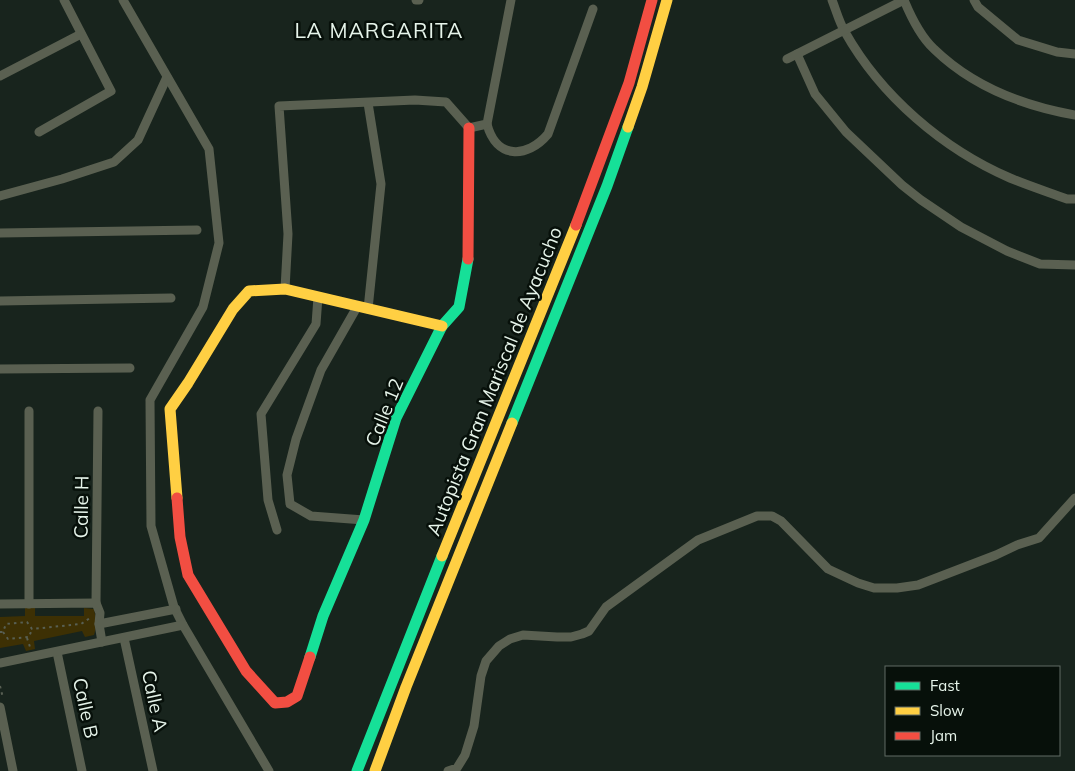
<svg xmlns="http://www.w3.org/2000/svg" width="1075" height="771" font-family="Mulish,sans-serif">
	<rect width="100%" height="100%" fill="#18241d"/>
	<path fill="#3d3004" d="M25,607H35V616H84V608L94,609C96,619 97,626 94,635L85,637L82,631L34,641L35,649L26,651L23,644L0,648V617L25,616Z"/>
	<g fill="none" stroke-linecap="round" stroke-linejoin="round">
		<g stroke="#585f53" stroke-width="2" stroke-dasharray="2.5 4" stroke-linecap="butt">
			<polyline points="0,632 3,632 6,624 27,622 32,629 81,624 90,618"/>
			<polyline points="3,632 8,639 29,637 32,629"/>
			<polyline points="27,638 30,647"/>
			<polyline points="0,686 3,698"/>
		</g>
		<g stroke="#5a6051" stroke-width="9">
			<polyline points="123,0 209,149 219,243 203,307 150,400 151,526 174,607 183,625 269,771"/>
			<polyline points="416,0 419,0"/>
			<path d="M832,0C836,10 839,22 845,32C881,96 943,149 1010,178C1029,186 1048,192 1067,199H1075"/>
			<path d="M904,0C911,17 921,37 934,49C972,86 1024,106 1075,115"/>
			<polyline points="974,0 978,7 1018,40 1057,52 1075,54"/>
			<polyline points="797,54 815,94 846,132 902,185 921,200 961,227 1007,251 1040,264 1075,265"/>
			<polyline points="787,59 904,0"/>
			<polyline points="0,76 81,34"/>
			<polyline points="368,103 381,184 368,309"/>
			<path d="M487,124C496,159 527,159 548,134L593,9"/>
			<polyline points="39,132 111,91 64,0"/>
			<polyline points="0,196 62,179 114,162 138,140 167,77"/>
			<polyline points="0,233 197,230"/>
			<polyline points="285,289 288,234 279,106 415,100 446,102 469,128 487,124 511,0"/>
			<polyline points="0,301 171,298"/>
			<polyline points="357,307 321,370 296,439 287,475 290,504 311,516 364,520"/>
			<polyline points="0,369 130,368"/>
			<polyline points="29,411 29,604"/>
			<polyline points="277,530 268,500 261,414 316,324 318,297"/>
			<polyline points="96,603 98,411"/>
			<polyline points="0,604 96,603 100,613 99,624 102,642"/>
			<polyline points="99,624 176,609"/>
			<polyline points="124,638 153,771"/>
			<polyline points="57,652 82,771"/>
			<polyline points="0,663 183,625"/>
			<polyline points="0,707 13,771"/>
			<polyline points="448,771 457,768 465,755 474,726 481,676 486,661 499,646 510,639 523,635 557,637 571,637 582,634 589,631 606,607 698,540 757,516 772,516 781,521 828,569 858,583 874,588 897,588 918,585 996,555 1017,545 1039,538 1075,498"/>
		</g>
		<g stroke="#16e098" stroke-width="11">
			<polyline points="512,423 607,186 628,127"/>
			<polyline points="310,657 323,616 364,520 396,418 442,326 459,307 468,259"/>
			<polyline points="357,771 442,556"/>
		</g>
		<g stroke="#ffcf43" stroke-width="11">
			<polyline points="628,127 642,87 667,0"/>
			<polyline points="177,498 170,409 188,383 233,309 249,291 285,289 442,326"/>
			<polyline points="442,556 576,225"/>
			<polyline points="375,771 406,687 512,423"/>
		</g>
		<g stroke="#f24e42" stroke-width="11">
			<polyline points="576,225 629,83 652,0"/>
			<polyline points="468,259 469,128"/>
			<polyline points="177,498 180,537 188,575 246,671 275,703 287,702 297,696 310,657"/>
		</g>
	</g>
	<g text-anchor="middle" dominant-baseline="central" stroke-width="5" stroke-linejoin="round" paint-order="stroke">
		<g font-size="19" fill="#e6f4ea" stroke="#07100a">
			<text transform="translate(494 381) rotate(-68)">Autopista Gran Mariscal de Ayacucho</text>
			<text transform="translate(384 412) rotate(-68)">Calle 12</text>
			<text transform="translate(81 507) rotate(-89)">Calle H</text>
			<text transform="translate(155 701) rotate(78)">Calle A</text>
			<text transform="translate(86 708) rotate(78)">Calle B</text>
		</g>
		<g font-size="21" letter-spacing="1" fill="#e6f4ea" stroke="#07100a">
			<text x="379" y="30">LA MARGARITA</text>
		</g>
	</g>
	<rect x="885" y="666" width="175" height="90" fill="#07100a" stroke="#606b64"/>
	<rect x="895" y="682" width="25" height="8" fill="#16e098" stroke="#606b64"/>
	<text x="930" y="691" font-size="15" fill="#e6f4ea">Fast</text>
	<rect x="895" y="707" width="25" height="8" fill="#ffcf43" stroke="#606b64"/>
	<text x="930" y="716" font-size="15" fill="#e6f4ea">Slow</text>
	<rect x="895" y="732" width="25" height="8" fill="#f24e42" stroke="#606b64"/>
	<text x="930" y="741" font-size="15" fill="#e6f4ea">Jam</text>
</svg>
